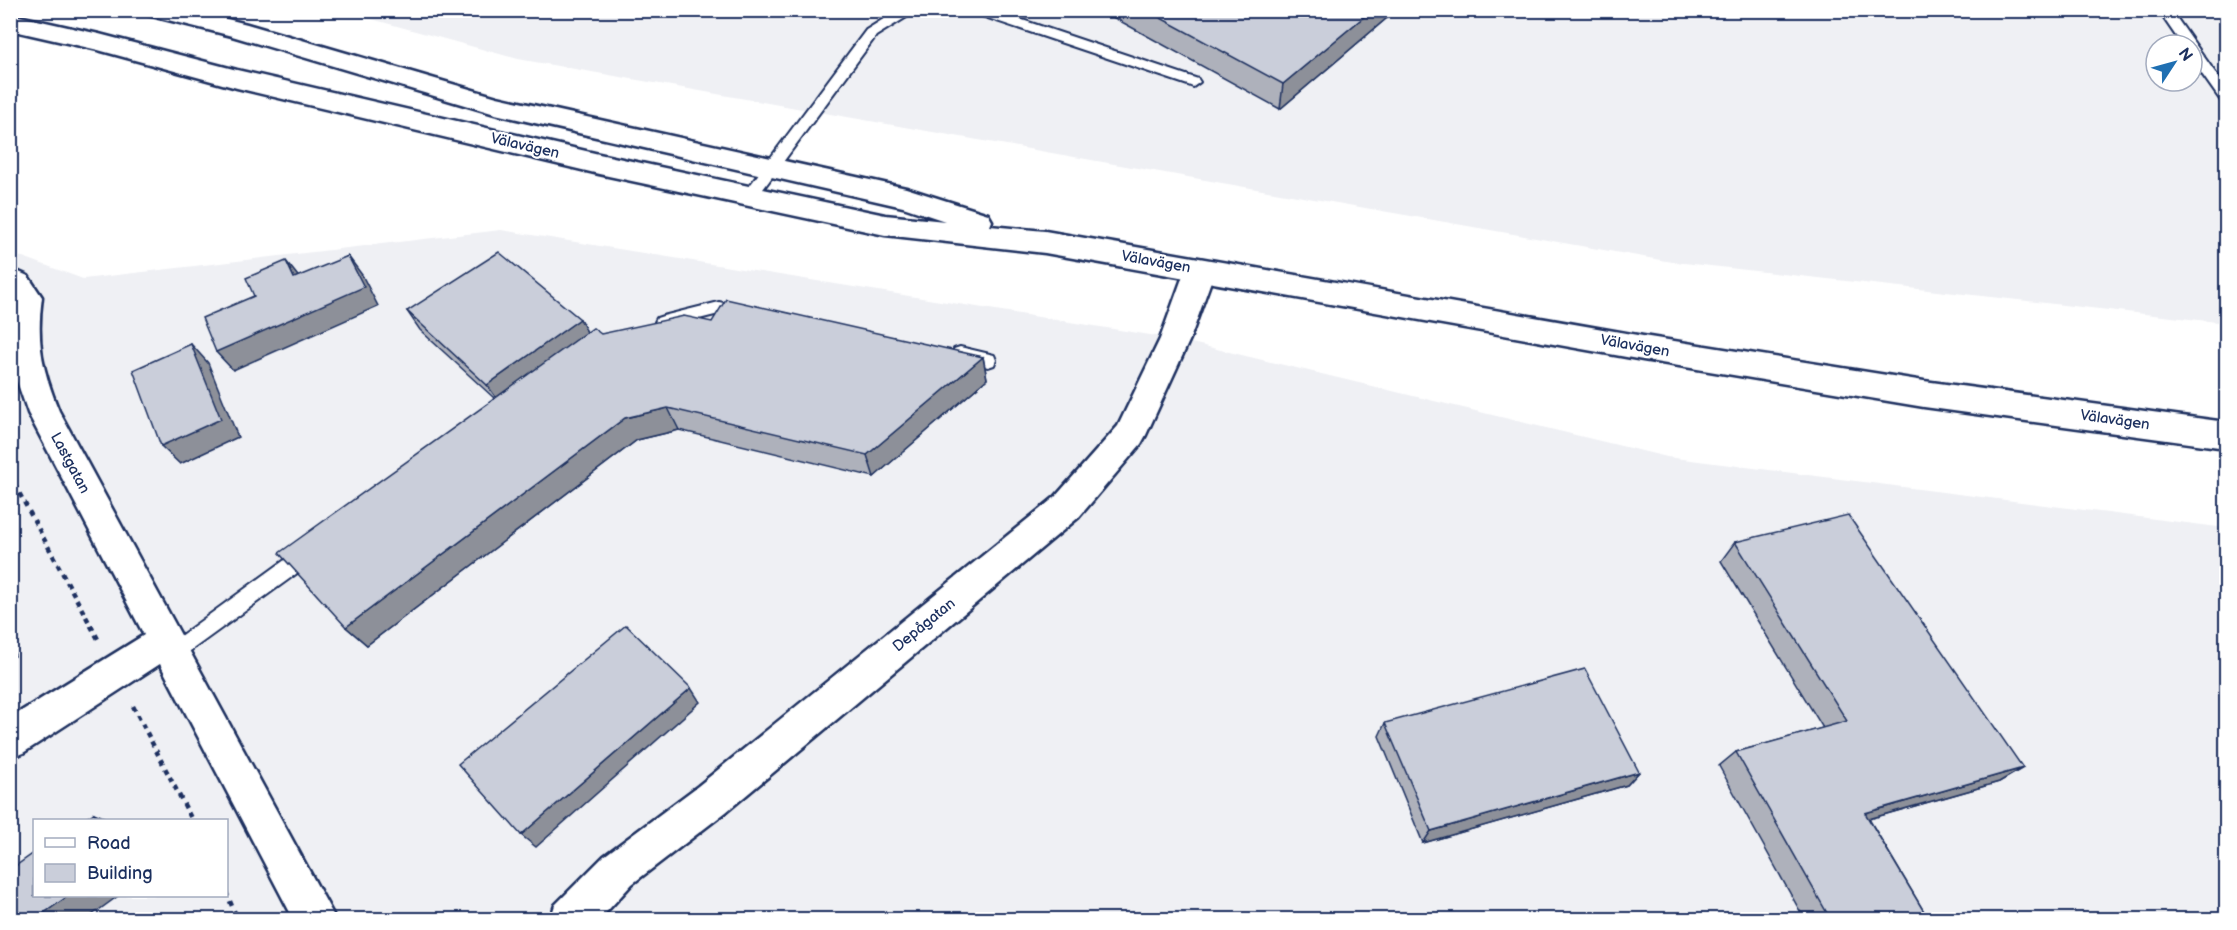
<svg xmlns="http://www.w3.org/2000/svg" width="2237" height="930" font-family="'Balsamiq Sans',sans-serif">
	<rect width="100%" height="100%" fill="#fff"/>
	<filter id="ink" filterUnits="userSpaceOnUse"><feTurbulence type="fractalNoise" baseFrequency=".0167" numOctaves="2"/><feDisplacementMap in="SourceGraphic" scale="12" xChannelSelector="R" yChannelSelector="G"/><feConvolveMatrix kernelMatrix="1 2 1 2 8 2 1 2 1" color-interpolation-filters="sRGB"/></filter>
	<g filter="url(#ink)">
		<g fill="#eff0f4" fill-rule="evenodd">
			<path d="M342,11H2226V323L1666,261L518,59ZM2156,45H2192V81H2156Z"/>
			<path d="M501,230L1175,339L1667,457L2226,528V919L11,920V256L23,257L83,279ZM34,820H226V896H34Z"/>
		</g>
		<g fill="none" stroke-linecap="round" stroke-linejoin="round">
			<g stroke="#1b2f5e" stroke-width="4">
				<g id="lane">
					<polygon points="898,10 918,10 876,36 755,200 745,200 742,196 745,192 866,30"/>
					<polygon points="972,10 993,10 1198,79 1200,82 1193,87 1188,85 973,13"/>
					<polygon points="2158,10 2171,10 2226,88 2226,103 2221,101 2192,60 2192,45 2182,45"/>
					<polygon points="719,302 750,309 752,313 750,317 744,319 719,314 663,328 657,326 655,322 657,318 663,316"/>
					<polygon points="960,347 994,355 996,360 994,365 988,367 954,359 952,354 954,349"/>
					<polygon points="311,544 318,546 320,552 318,558 179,659 172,662 165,659 162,653 165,647 304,546"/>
				</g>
			</g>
			<g stroke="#1b2f5e" stroke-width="5">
				<g id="street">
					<polygon points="1200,259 1210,262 1215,270 1190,339 1146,435 1141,444 1079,517 726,812 632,884 599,920 550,920 555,905 604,856 698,786 1055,497 1118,426 1160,339 1185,270 1190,262"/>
					<path d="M10,268L28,276L42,297C36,342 42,369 59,411L336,920H294L160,664L23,753L10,758V718L144,635L28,413L10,361Z"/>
				</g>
			</g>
			<g stroke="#1b2f5e" stroke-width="5">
				<polygon id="secondary" points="145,10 191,10 247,24 497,97 906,188 988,214 992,221 990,226 1045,231 1643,336 1924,381 2226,422 2226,448 1924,407 1643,360 1045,253 885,235 599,174 237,88 98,50 10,30 10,14 99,34 237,70 599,154 885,215 945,221 903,207 495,114 232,36 148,15"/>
			</g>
			<g stroke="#1b2f5e" stroke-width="4.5" stroke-dasharray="5 5" stroke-linecap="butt">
				<polyline points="10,476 98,639"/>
				<polyline points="133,706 192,820"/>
				<polyline points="226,892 238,920"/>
			</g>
			<use href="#lane" fill="#fff" fill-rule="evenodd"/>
			<use href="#street" fill="#fff" fill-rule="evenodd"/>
			<use href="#secondary" fill="#fff" fill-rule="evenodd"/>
		</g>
		<g fill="#aeb1bb" stroke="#1b2f5e" stroke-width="1.5">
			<polygon points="1100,10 1395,10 1394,12 1280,109"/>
			<polygon points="407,311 580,319 587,332 601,334 712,322 983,357 987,379 874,477 679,430 637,440 367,645 346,627 494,398 420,330"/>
			<polygon points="1735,542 2023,768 1999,782 1869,819 1929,920 1805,920 1719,766 1736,752 1823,728 1721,561"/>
			<polygon points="1385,723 1639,772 1627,785 1423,843 1379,736"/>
		</g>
		<g fill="#8d9099" stroke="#1b2f5e" stroke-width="1.5">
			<polygon points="1372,10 1395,10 1394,12 1280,109 1283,84"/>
			<polygon points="348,256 362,275 378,306 233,370 216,352"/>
			<polygon points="286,261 301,280 294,278"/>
			<polygon points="580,319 590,338 500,403 487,385"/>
			<polygon points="191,344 208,363 238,437 180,464 161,446"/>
			<polygon points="983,357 987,379 874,477 867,455"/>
			<polygon points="668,408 679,430 637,440 367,645 346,627 625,418"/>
			<polygon points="10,635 15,656 10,658"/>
			<polygon points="691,688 700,702 536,847 521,835"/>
			<polygon points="2023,768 1999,782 1844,826 1865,813"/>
			<polygon points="1639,772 1627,785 1423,843 1431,831"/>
			<polygon points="94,813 110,820 98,820"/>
			<polygon points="10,859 28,894 10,887"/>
			<polygon points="68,896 118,896 85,920 34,920"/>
		</g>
		<g fill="#caceda" stroke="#1b2f5e" stroke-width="1.5">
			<polygon points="1146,10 1372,10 1283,84"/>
			<polygon points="499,252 580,319 487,385 407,311"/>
			<polygon points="348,256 364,287 216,352 202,318 254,296 246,278 286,261 294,278"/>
			<polygon points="726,299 983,357 867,455 668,408 625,418 346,627 279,553 593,328 601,334 684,316 712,322"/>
			<polygon points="191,344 221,419 161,446 133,370"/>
			<polygon points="1848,515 2023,768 1865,813 1929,920 1831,920 1736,752 1847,721 1735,542"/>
			<polygon points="626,625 691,688 521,835 458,764"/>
			<polygon points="1585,669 1639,772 1431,831 1385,723"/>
			<polygon points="94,813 98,820 83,820"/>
			<polygon points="34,853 34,896 68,896 34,920 10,920 10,870"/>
		</g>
	</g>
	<g text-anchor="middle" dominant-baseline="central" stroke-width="4.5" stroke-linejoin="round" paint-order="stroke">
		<g font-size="15" fill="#1b2f5e" stroke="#fff">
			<text transform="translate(525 146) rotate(13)">Välavägen</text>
			<text transform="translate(1156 262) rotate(10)">Välavägen</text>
			<text transform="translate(1635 346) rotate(10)">Välavägen</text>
			<text transform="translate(2115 420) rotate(8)">Välavägen</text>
			<text transform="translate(70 463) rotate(62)">Lastgatan</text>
			<text transform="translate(924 625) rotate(-39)">Depågatan</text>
		</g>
	</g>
	<rect width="2237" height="930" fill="none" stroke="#fff" stroke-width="36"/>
	<rect x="18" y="18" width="2201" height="894" fill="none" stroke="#1b2f5e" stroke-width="2" filter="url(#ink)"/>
	<rect x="33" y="819" width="195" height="78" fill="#ffffff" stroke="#a4acbf" stroke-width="1.5"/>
	<rect x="45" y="838" width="30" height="9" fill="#ffffff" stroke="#a4acbf" stroke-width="1.5"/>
	<text x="87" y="849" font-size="18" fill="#1b2f5e">Road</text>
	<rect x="45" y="864" width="30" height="18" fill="#caceda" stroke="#a4acbf" stroke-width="1.5"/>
	<text x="87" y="879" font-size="18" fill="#1b2f5e">Building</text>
	<g transform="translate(2174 63) rotate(54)"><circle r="28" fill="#ffffff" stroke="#a4acbf" stroke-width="1.5"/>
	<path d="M0-4.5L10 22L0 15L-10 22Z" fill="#1f6fb2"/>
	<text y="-9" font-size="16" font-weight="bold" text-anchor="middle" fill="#1b2f5e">N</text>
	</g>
</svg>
